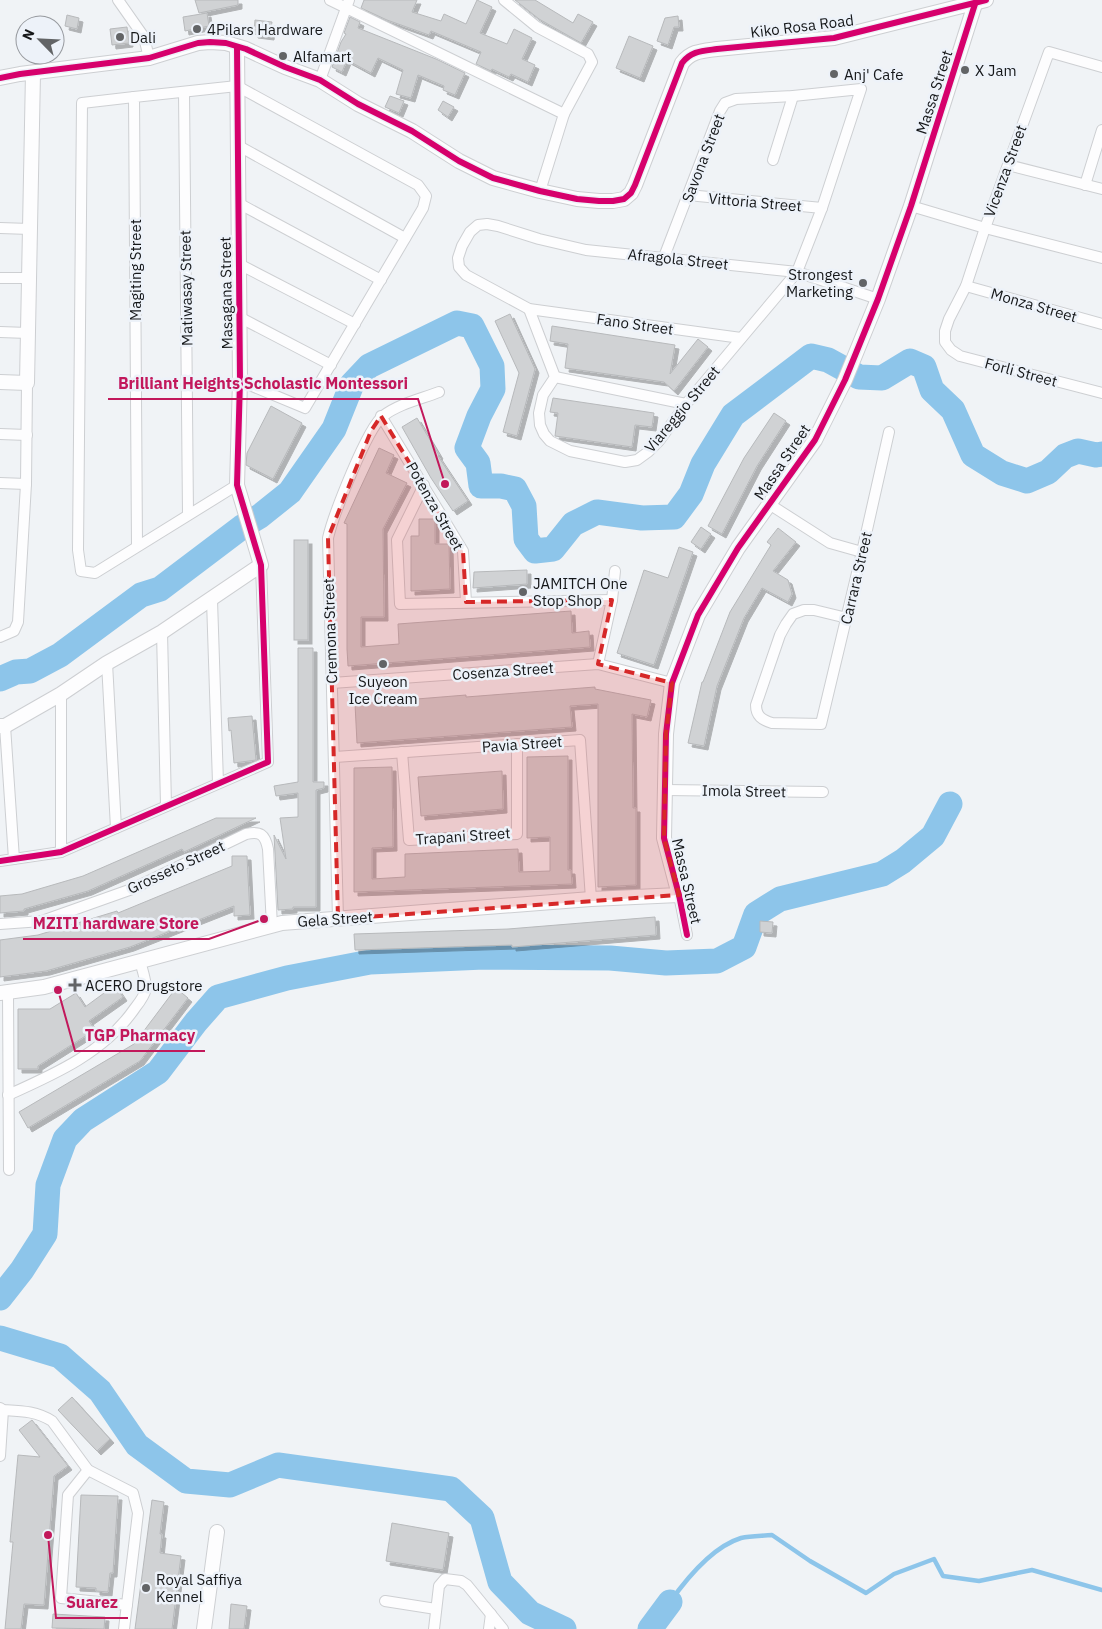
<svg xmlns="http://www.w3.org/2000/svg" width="1102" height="1629" font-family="'IBM Plex Sans',sans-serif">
	<defs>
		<filter id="shadow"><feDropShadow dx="4" dy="4" stdDeviation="0" flood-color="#0004"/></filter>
	</defs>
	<rect width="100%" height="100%" fill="#f0f3f6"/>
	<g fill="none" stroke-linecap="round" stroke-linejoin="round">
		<path stroke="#8dc5ea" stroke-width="4.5" d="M670,1602C687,1578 712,1547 741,1538C751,1536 762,1536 772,1535L810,1561L866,1593L894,1574L934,1559L943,1576L979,1581L1032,1570L1102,1590"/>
		<g stroke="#8dc5ea" stroke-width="25">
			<polyline points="0,679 16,672 30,671 60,655 141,595 160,589 242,527 260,516 290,492 334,429 352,384 369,366 457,323 472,326 492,366 493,389 479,416 467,448 478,463 481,486 501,486 515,489 524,506 526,539 535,551 553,549 573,524 597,512 642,518 674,517 691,494 703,464 733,415 811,356 828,360 859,377 882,378 910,361 924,367 932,390 953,410 973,455 1002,473 1027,481 1048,472 1065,456 1078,451 1096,455 1102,454"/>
			<polyline points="0,1298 22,1270 45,1234 48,1185 65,1139 83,1120 158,1072 196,1022 218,997 287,978 370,962 484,957 610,958 666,963 717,961 744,947 756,914 780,899 882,874 903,861 933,836 950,804"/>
			<polyline points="0,1338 60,1356 100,1391 137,1445 186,1481 230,1485 278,1465 451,1489 482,1518 500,1582 530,1613 564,1629"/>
			<polyline points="650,1629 670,1602"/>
		</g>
	</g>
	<g fill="#d0d2d4" stroke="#b7b9bb" filter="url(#shadow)">
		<polygon points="195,0 238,0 238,5 199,13"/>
		<polygon points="364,0 417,0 412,12 441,21 444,14 466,24 477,0 492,7 480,33 507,44 514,29 532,38 522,59 535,65 528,82 511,74 509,77 492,69 491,71 476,64 481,52 431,31 429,35 387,20 361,8"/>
		<polygon points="515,0 535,0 573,23 578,14 593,22 581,43 539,19"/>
		<polygon points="207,13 209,26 185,31 183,17"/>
		<polygon points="67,15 79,18 77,29 65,26"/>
		<polygon points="678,16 679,27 674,27 668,45 657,41 665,18"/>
		<polygon points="350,17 360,22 358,28 436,59 465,73 455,95 443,90 444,86 418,75 411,98 396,94 403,70 378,58 371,73 347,60 342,72 332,67 341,42 346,34 344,33"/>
		<polygon points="255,20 272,22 270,36 254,34"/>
		<polygon points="127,27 129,43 112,45 110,29"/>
		<polygon points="629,36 653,46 640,78 616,68"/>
		<polygon points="390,96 404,101 399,113 385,107"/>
		<polygon points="443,101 454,107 448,117 438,110"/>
		<polygon points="510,314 535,369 517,436 503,432 519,373 495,321"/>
		<polygon points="552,326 675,345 670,374 698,339 708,347 674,391 664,382 565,368 568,344 550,341"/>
		<polygon points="553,398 654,413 652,427 635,425 632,447 555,436 558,413 550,412"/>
		<polygon points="271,406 302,423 273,479 246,465 247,453"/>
		<polygon points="774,413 786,421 757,466 722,534 708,526 744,458"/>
		<polygon points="417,418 439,455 438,456 468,501 453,511 431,478 402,427"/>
		<polygon points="379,448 394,455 386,473 407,483 383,529 384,617 361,617 361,647 399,644 398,624 571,611 572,633 589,631 590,647 348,666 347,649 347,524 344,523"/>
		<polygon points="419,519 435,519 435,544 449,544 450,589 411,591 411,536 419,536"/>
		<polygon points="701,527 711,534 701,549 691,542"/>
		<polygon points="778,528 796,542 773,571 788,580 792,594 788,602 762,588 744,618 717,686 704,746 688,743 702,682 703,682 730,612 771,545 767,542"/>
		<rect x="294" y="540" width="14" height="100"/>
		<polygon points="679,547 693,552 654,665 617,653 644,570 668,578"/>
		<polygon points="527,570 527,584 473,588 474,572"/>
		<polygon points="298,648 313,648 313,782 324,782 324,788 316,790 316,907 293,907 293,909 278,910 274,835 286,859 280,818 298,817 298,793 276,796 274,786 298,782"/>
		<polygon points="595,687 595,689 651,700 647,717 632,714 633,808 636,808 636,885 598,887 598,704 570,706 572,727 357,743 355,704 466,695 466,697"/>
		<polygon points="252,716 256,760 234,763 231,730 229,731 228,718"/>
		<polygon points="568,756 568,870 571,870 572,884 354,892 354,768 392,767 393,847 372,848 372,879 405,877 405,854 518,849 519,872 550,871 550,837 527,838 527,757"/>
		<polygon points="502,771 503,809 421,816 418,777"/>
		<polygon points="216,818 256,818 184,852 182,849 88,891 24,909 24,911 0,913 0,896 22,894 83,876"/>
		<polygon points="232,856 247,856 250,915 234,916 234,906 130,947 46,971 0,977 0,940 38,935 117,911 118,913 232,866"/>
		<polygon points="655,917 656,935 512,947 512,945 355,950 354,934 508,929"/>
		<polygon points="760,921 773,922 772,933 760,932"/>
		<polygon points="115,985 123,997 89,1021 95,1030 38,1066 38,1069 18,1069 18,1009 50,1009 76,993 85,1007"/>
		<polygon points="176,988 188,998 140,1061 28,1128 19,1112 134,1044"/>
		<polygon points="72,1397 110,1439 97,1451 58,1410"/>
		<polygon points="32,1420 68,1466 54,1476 44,1605 24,1604 21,1629 5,1629 13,1542 10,1542 18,1455 40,1457 19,1430"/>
		<polygon points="81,1495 118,1496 113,1573 110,1573 108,1592 96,1591 96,1588 76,1587"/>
		<polygon points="152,1500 164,1502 160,1534 162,1534 160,1553 181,1556 172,1629 135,1629"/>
		<polygon points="392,1523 449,1533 443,1570 386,1561"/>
		<polygon points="231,1604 247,1606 244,1629 229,1629"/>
		<polygon points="53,1614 105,1617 104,1629 52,1628"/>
	</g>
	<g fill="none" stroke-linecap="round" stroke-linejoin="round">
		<g stroke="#cdcfd2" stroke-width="12">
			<g id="minor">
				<polyline points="118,0 144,37 149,58"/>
				<polyline points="330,0 564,114"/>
				<polyline points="504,0 537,27 588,54 592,62 564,114 540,191"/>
				<polyline points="1102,67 1049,52 985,228 966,286 949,319 945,331 945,342 951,350 960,356 1102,393"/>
				<polyline points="320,80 349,0"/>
				<polyline points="184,92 188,514"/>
				<polyline points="134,97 82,103 78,550 81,571 95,573 237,485"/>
				<polyline points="237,145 405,238"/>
				<polyline points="773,160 793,96"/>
				<polyline points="1008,165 1102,189"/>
				<polyline points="1085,185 1102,130"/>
				<polyline points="688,195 822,208"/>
				<polyline points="238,203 381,280"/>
				<polyline points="911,206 985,228 1102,258"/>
				<polyline points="0,228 30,229"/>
				<polyline points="239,264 355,324"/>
				<polyline points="0,278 29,278"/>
				<polyline points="966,286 1102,324"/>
				<polyline points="529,309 555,377 543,395 539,413 540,425 544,434 550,441 570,451 625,462 637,460 648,452 659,441 686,404 797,272 822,208 861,89 793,96 736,99 725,103 720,111 664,257"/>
				<polyline points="239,317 331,365"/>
				<polyline points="0,332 28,333"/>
				<polyline points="741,338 529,309 466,275 459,267 458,258 462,246 470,232 478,225 487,224 498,226 539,239 586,250 797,272 878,299"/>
				<polyline points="555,377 686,404"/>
				<polyline points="381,416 463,551 466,602"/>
				<polyline points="0,434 27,435"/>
				<polyline points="0,483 26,484"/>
				<polyline points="424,485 397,540 400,604 612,600"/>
				<polyline points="769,504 830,543 862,552"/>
				<polyline points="137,546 134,97 237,86 418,185 426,196 423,208 305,408 240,381"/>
				<polyline points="212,600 218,783"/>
				<path d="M847,618L814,610H804L793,614L786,624L780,635L756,705C756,716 762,720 772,723L821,724L862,552L889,432"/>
				<polyline points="162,632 166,806"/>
				<polyline points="0,637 14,631 18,622 26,484 27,383"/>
				<polyline points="107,663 116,828"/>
				<polyline points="598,664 612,600 615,571"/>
				<polyline points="332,683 598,664 672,683"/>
				<polyline points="61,694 61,852"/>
				<polyline points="5,726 14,859"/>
				<polyline points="402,752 409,840 517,834 517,744"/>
				<polyline points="335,757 580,740 591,899"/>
				<polyline points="665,790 823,792"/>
				<polyline points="0,861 61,852 268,762 261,565"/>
				<polyline points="679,895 687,935"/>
				<path d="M338,919L328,538C333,516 367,428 383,416C398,404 421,399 439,392"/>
				<path d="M0,924L42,921L132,889L246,834C260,831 265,834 268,849L272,926"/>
				<polyline points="8,992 9,1170"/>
				<path d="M8,1095C55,1074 105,1052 135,1008C139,1003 145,995 146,988C146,980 142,969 140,961"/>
				<path d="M0,1408L3,1410C21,1411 36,1411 52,1421L88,1470L133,1493L138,1513L124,1629"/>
				<polyline points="0,1456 3,1410"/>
				<polyline points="88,1470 68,1495 61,1598 127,1605"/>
				<polyline points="385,1601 436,1609"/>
				<polyline points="434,1629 439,1586 445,1579 461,1581 467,1585 503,1629"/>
				<polyline points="489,1629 491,1614"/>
			</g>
		</g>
		<g stroke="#cdcfd2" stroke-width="16">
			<g id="tertiary">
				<path d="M0,78L20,74L149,58L198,43L210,42L226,43L246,49L285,67L320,80L358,104L412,131L459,161L493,178L540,191L577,199L599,201H613L624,199L631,193L635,185L682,63C691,51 702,51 717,49L834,38L986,0"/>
				<polyline points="0,382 27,383 33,73"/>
				<polyline points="0,726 5,726 61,694 107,663 162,632 261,565 237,485 240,381 237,47"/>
				<polyline points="0,993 44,987 282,923 591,899 679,895 664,838 666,734 672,683 698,615 738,548 815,440 845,380 878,299 911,206 975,4"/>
				<polyline points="204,1629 217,1532"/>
			</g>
		</g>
		<use href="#minor" stroke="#fdfdfe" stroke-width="10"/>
		<use href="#tertiary" stroke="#fdfdfe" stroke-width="14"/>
		<g stroke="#edf2f9" stroke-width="9">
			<g id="cycleway">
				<path d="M0,78L20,74L149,58L198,43L210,42L226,43L246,49L285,67L320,80L358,104L412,131L459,161L493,178L540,191L577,199L599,201H613L624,199L631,193L635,185L682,63C691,51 702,51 717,49L834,38L986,0"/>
				<polyline points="0,861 61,852 268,762 261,565 237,485 240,381 237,47"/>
				<polyline points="687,935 679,895 664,838 666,734 672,683 698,615 738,548 815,440 845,380 878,299 911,206 975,4"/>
			</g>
		</g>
		<use href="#cycleway" stroke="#d6006c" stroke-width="6"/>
	</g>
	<path fill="#d62828" fill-opacity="0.2" stroke="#d62828" stroke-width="4" stroke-dasharray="10 6" stroke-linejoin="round" d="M381,416L463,551L466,602L612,600L598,664L672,683L666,734L664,838L679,895L338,919L328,538L371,431Z"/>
	<g fill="#626466" stroke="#edf2f9" stroke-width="2">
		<circle cx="197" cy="29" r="5"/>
		<circle cx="120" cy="37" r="5"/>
		<circle cx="283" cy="56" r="5"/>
		<circle cx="965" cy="70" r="5"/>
		<circle cx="834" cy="74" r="5"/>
		<circle cx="863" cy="283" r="5"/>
		<circle cx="523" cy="592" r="5"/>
		<circle cx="383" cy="664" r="5"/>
		<path d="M72.5 977.5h5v5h5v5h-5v5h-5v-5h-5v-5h5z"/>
		<circle cx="146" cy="1588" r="5"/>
	</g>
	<g text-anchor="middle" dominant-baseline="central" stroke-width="5" stroke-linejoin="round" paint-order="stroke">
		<g font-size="15" fill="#151719" stroke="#edf2f9">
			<text transform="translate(802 26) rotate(-7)">Kiko Rosa Road</text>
			<text transform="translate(934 92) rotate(-72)">Massa Street</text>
			<text transform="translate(703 158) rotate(-69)">Savona Street</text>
			<text transform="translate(1005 171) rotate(-70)">Vicenza Street</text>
			<text transform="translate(755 202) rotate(5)">Vittoria Street</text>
			<text transform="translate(678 259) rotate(6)">Afragola Street</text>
			<text transform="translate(135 270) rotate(-90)">Magiting Street</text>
			<text transform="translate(186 288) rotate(-91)">Matiwasay Street</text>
			<text transform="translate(226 293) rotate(-91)">Masagana Street</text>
			<text transform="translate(1034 305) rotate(16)">Monza Street</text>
			<text transform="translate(635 324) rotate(8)">Fano Street</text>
			<text transform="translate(1021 372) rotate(15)">Forli Street</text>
			<text transform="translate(682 409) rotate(-50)">Viareggio Street</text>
			<text transform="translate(782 462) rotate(-56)">Massa Street</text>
			<text transform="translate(435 506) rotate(60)">Potenza Street</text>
			<text transform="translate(856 578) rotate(-77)">Carrara Street</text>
			<text transform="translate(330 631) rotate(-92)">Cremona Street</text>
			<text transform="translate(503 671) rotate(-4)">Cosenza Street</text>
			<text transform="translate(522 744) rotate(-4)">Pavia Street</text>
			<text transform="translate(744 791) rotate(1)">Imola Street</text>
			<text transform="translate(463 836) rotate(-4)">Trapani Street</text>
			<text transform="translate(176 867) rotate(-25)">Grosseto Street</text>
			<text transform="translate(687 881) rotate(77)">Massa Street</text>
			<text transform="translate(335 919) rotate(-4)">Gela Street</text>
		</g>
		<g font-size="15" fill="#151719" stroke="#edf2f9" text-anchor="start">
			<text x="207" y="29">4Pilars Hardware</text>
			<text x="130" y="37">Dali</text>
			<text x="293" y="56">Alfamart</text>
			<text x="975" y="70">X Jam</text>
			<text x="844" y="74">Anj' Cafe</text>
			<text x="853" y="274" text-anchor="end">Strongest<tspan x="853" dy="17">Marketing</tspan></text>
			<text x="533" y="583">JAMITCH One<tspan x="533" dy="17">Stop Shop</tspan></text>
			<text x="383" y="681" text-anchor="middle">Suyeon<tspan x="383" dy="17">Ice Cream</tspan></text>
			<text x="85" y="985">ACERO Drugstore</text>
			<text x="156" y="1579">Royal Saffiya<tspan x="156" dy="17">Kennel</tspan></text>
		</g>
	</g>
	<path fill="none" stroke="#c2185b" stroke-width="2" d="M445 484L418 399H108M264 919L209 939H23M58 990L75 1051H205M48 1535L56 1618H128"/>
	<g fill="#c2185b" stroke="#edf2f9" stroke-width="2">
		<circle cx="445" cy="484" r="5"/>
		<circle cx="264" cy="919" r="5"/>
		<circle cx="58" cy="990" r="5"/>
		<circle cx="48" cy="1535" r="5"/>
	</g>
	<g font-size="16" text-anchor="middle" font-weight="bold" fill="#c2185b" stroke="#edf2f9" stroke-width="5" stroke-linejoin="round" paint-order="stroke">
		<text x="263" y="389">Brilliant Heights Scholastic Montessori</text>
		<text x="116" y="929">MZITI hardware Store</text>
		<text x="140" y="1041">TGP Pharmacy</text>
		<text x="92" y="1608">Suarez</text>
	</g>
	<g transform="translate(40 40) rotate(294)"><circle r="24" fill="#edf2f9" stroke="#979a9f"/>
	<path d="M0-4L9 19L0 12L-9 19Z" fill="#626466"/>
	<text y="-8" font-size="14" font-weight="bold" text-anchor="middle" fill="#151719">N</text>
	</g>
</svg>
